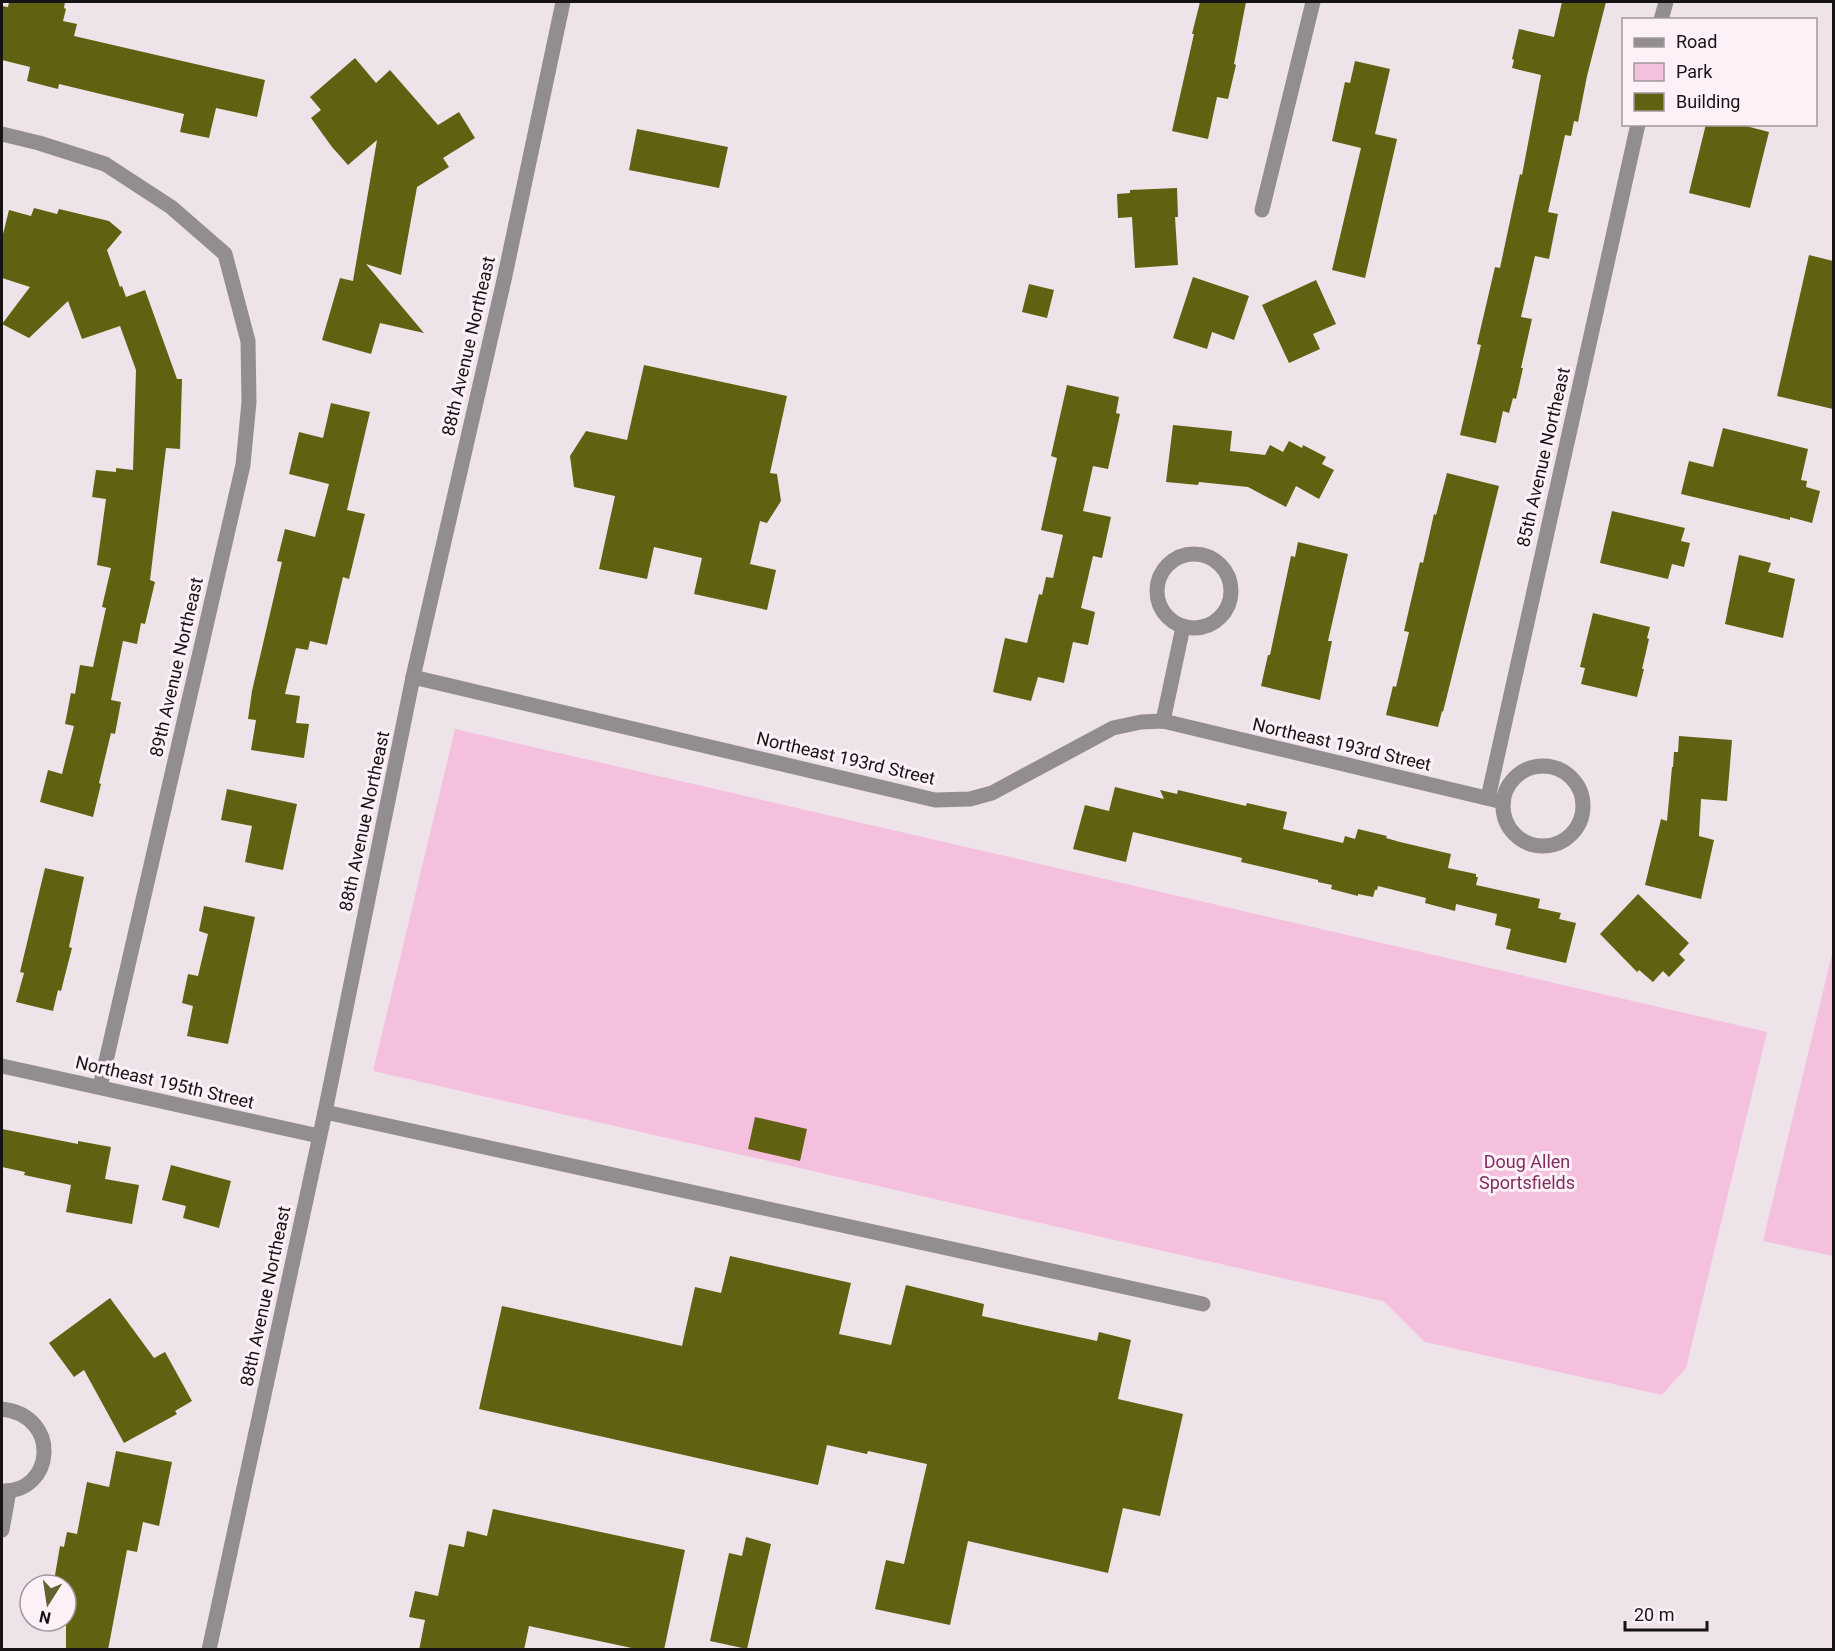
<svg xmlns="http://www.w3.org/2000/svg" width="1835" height="1651" font-family="Roboto,sans-serif">
	<rect width="100%" height="100%" fill="#efe3ea"/>
	<g fill="#f5c0dd">
		<polygon points="455,729 1767,1032 1686,1368 1662,1395 1425,1342 1383,1301 373,1071"/>
		<polygon points="1833,950 1833,1256 1763,1241"/>
	</g>
	<g fill="#606211">
		<polygon points="9,2 65,2 64,8 66,9 63,21 77,24 74,36 265,80 257,117 216,108 209,138 180,132 184,114 59,84 58,89 27,81 30,67 2,60 2,6 8,7"/>
		<polygon points="1200,2 1246,2 1234,64 1236,65 1228,99 1217,97 1208,139 1172,131 1194,34 1192,34"/>
		<polygon points="1562,2 1606,2 1587,76 1578,122 1574,121 1571,136 1565,135 1558,167 1548,212 1558,214 1549,259 1535,256 1521,317 1532,319 1521,368 1523,368 1516,399 1513,398 1509,413 1503,411 1496,443 1460,435 1481,345 1477,344 1495,267 1500,268 1520,174 1522,175 1541,75 1512,68 1514,60 1512,59 1519,29 1554,37"/>
		<polygon points="355,58 376,83 390,70 438,125 459,112 475,138 443,158 449,167 417,187 401,275 366,264 424,333 380,323 371,354 322,340 340,278 353,281 377,140 348,165 332,147 311,118 321,110 310,97"/>
		<polygon points="1355,61 1390,69 1375,134 1397,139 1365,278 1332,270 1361,148 1332,141 1345,82 1350,83"/>
		<polygon points="1706,124 1738,124 1769,132 1750,208 1689,193"/>
		<polygon points="637,129 728,147 719,188 629,170"/>
		<polygon points="1177,188 1178,217 1175,217 1178,265 1135,268 1132,217 1118,218 1117,194 1130,193 1130,190"/>
		<polygon points="34,208 57,214 59,209 109,221 122,232 107,250 120,287 122,286 126,297 145,290 177,379 182,379 180,449 166,448 150,580 155,582 145,624 141,623 137,644 123,641 111,700 121,702 115,734 111,733 99,783 101,784 93,817 40,802 48,770 62,774 74,726 65,724 71,693 75,694 80,665 93,667 106,608 102,607 111,568 97,565 106,499 92,497 96,470 116,472 116,468 133,470 136,370 120,326 82,339 68,301 29,338 2,324 30,287 2,278 2,238 9,210 31,216"/>
		<polygon points="1809,255 1833,261 1833,409 1777,396"/>
		<polygon points="1193,277 1249,296 1234,340 1212,332 1207,349 1173,338"/>
		<polygon points="1316,280 1336,324 1313,334 1320,349 1289,363 1262,305"/>
		<polygon points="1029,284 1054,290 1047,318 1022,312"/>
		<polygon points="644,365 787,396 770,473 777,474 781,501 767,523 760,521 750,564 776,570 767,610 694,594 702,558 654,547 647,579 599,569 615,496 574,487 570,456 586,431 627,440"/>
		<polygon points="1067,385 1119,397 1116,413 1120,414 1108,469 1093,466 1083,511 1111,517 1102,558 1093,556 1081,608 1095,612 1088,645 1073,642 1064,683 1038,677 1031,701 993,692 1005,638 1027,643 1039,594 1042,595 1046,577 1053,578 1063,535 1041,530 1057,458 1051,456"/>
		<polygon points="331,403 370,412 347,510 365,514 349,579 343,577 327,645 310,641 308,650 296,648 285,694 300,696 296,723 309,724 304,758 251,750 256,720 248,719 252,691 282,562 277,561 285,529 315,537 329,484 289,474 299,432 323,438"/>
		<polygon points="1173,425 1232,431 1230,451 1265,455 1270,445 1283,452 1289,441 1302,448 1303,445 1326,457 1322,464 1334,470 1319,499 1296,486 1286,507 1248,487 1199,482 1198,485 1166,482"/>
		<polygon points="1723,428 1808,449 1801,480 1807,481 1806,487 1820,491 1812,523 1790,517 1790,520 1681,494 1689,461 1713,467"/>
		<polygon points="1447,473 1499,486 1443,712 1442,711 1438,727 1386,715 1393,686 1396,687 1409,632 1404,631 1420,562 1423,563 1434,514 1436,515"/>
		<polygon points="1612,511 1685,528 1681,541 1690,543 1684,567 1672,564 1668,579 1600,563"/>
		<polygon points="1298,542 1348,554 1328,641 1332,641 1320,700 1261,686 1268,655 1270,655 1291,556 1295,557"/>
		<polygon points="1739,555 1771,563 1768,572 1795,579 1783,638 1725,624"/>
		<polygon points="1593,613 1650,627 1647,638 1649,639 1642,669 1644,669 1637,697 1581,684 1585,668 1580,667"/>
		<polygon points="1679,736 1732,740 1727,801 1701,799 1699,836 1714,840 1701,899 1645,885 1661,819 1667,821 1672,767 1673,767 1674,752 1678,752"/>
		<polygon points="1115,787 1164,799 1160,790 1177,794 1178,790 1246,806 1247,803 1287,812 1283,829 1343,843 1345,836 1355,839 1358,829 1387,836 1386,838 1400,842 1451,854 1448,868 1476,874 1476,877 1478,877 1476,885 1540,899 1538,908 1561,913 1559,919 1576,923 1566,963 1506,949 1511,929 1495,925 1497,914 1456,904 1455,911 1425,903 1426,898 1378,886 1377,890 1375,890 1373,897 1358,894 1358,896 1331,889 1332,885 1318,882 1318,880 1241,862 1242,858 1133,832 1126,862 1073,849 1085,805 1109,811"/>
		<polygon points="227,789 297,804 283,870 245,862 252,826 221,820"/>
		<polygon points="45,868 84,877 69,947 72,948 61,991 58,990 53,1011 16,1002 24,973 20,972"/>
		<polygon points="1638,894 1689,943 1679,954 1685,960 1669,977 1663,971 1653,982 1639,970 1637,972 1600,934"/>
		<polygon points="204,906 255,917 228,1044 187,1036 193,1006 182,1003 188,974 198,976 208,934 199,931"/>
		<polygon points="755,1117 807,1129 800,1161 748,1149"/>
		<polygon points="2,1129 78,1144 78,1141 111,1147 105,1179 139,1185 132,1224 66,1212 71,1185 24,1175 25,1172 2,1167"/>
		<polygon points="171,1165 231,1181 219,1228 183,1218 186,1206 162,1200"/>
		<polygon points="730,1256 851,1283 839,1334 891,1345 906,1285 984,1304 982,1316 1097,1341 1099,1332 1131,1340 1118,1399 1183,1414 1160,1516 1123,1508 1108,1573 968,1541 950,1625 875,1609 886,1560 904,1564 927,1464 868,1451 867,1454 827,1445 818,1485 479,1409 502,1306 682,1346 695,1287 721,1293"/>
		<polygon points="110,1298 154,1358 165,1352 192,1401 175,1411 177,1414 124,1443 84,1370 74,1377 49,1343"/>
		<polygon points="116,1451 172,1462 159,1526 143,1522 137,1552 127,1550 108,1650 66,1650 66,1583 54,1581 60,1546 64,1547 67,1532 77,1534 87,1482 109,1487"/>
		<polygon points="493,1509 685,1550 664,1650 641,1650 529,1626 524,1650 419,1650 425,1620 409,1617 415,1591 438,1596 449,1544 464,1547 467,1531 487,1536"/>
		<polygon points="746,1537 771,1544 747,1649 710,1641 729,1553 742,1556"/>
	</g>
	<g fill="none" stroke-linecap="round" stroke-linejoin="round">
		<g stroke="#928d90" stroke-width="15">
			<polyline points="1661,20 1666,2"/>
			<polyline points="2,134 39,143 105,164 171,207 225,254 248,341 249,402 243,465 100,1087"/>
			<polyline points="1262,210 1313,2"/>
			<circle cx="1194" cy="591" r="37"/>
			<polyline points="413,677 935,800 970,799 992,793 1113,728 1141,722 1163,721 1503,802"/>
			<polyline points="1163,721 1183,627"/>
			<circle cx="1543" cy="806" r="40"/>
			<polyline points="1488,798 1638,124"/>
			<polyline points="2,1066 319,1136"/>
			<polyline points="325,1112 1203,1304"/>
			<path d="M2,1409C62,1416 54,1493 2,1491"/>
			<polyline points="2,1530 9,1491"/>
		</g>
		<polyline stroke="#928d90" stroke-width="15" points="209,1650 325,1112 413,677 504,280 563,2"/>
	</g>
	<g text-anchor="middle" dominant-baseline="central" stroke-width="6" stroke-linejoin="round" paint-order="stroke">
		<g font-size="18" fill="#171315" stroke="#fdf1f7">
			<text transform="translate(468 346) rotate(-77)">88th Avenue Northeast</text>
			<text transform="translate(1543 457) rotate(-77)">85th Avenue Northeast</text>
			<text transform="translate(176 667) rotate(-77)">89th Avenue Northeast</text>
			<text transform="translate(1342 744) rotate(13)">Northeast 193rd Street</text>
			<text transform="translate(846 758) rotate(13)">Northeast 193rd Street</text>
			<text transform="translate(364 821) rotate(-78)">88th Avenue Northeast</text>
			<text transform="translate(165 1082) rotate(13)">Northeast 195th Street</text>
			<text transform="translate(265 1296) rotate(-78)">88th Avenue Northeast</text>
		</g>
		<g font-size="18" fill="#802f63" stroke="#fdf1f7">
			<text x="1527" y="1161">Doug Allen<tspan x="1527" dy="21">Sportsfields</tspan></text>
		</g>
	</g>
	<rect width="1835" height="1651" fill="none" stroke="#171315" stroke-width="6"/>
	<rect x="1622" y="18" width="195" height="108" fill="#fdf1f7" stroke="#a1989d" stroke-width="1.5"/>
	<rect x="1634" y="38" width="30" height="9" fill="#928d90" stroke="#a1989d" stroke-width="1.5"/>
	<text x="1676" y="48" font-size="18" fill="#171315">Road</text>
	<rect x="1634" y="63" width="30" height="18" fill="#f5c0dd" stroke="#a1989d" stroke-width="1.5"/>
	<text x="1676" y="78" font-size="18" fill="#171315">Park</text>
	<rect x="1634" y="93" width="30" height="18" fill="#606211" stroke="#a1989d" stroke-width="1.5"/>
	<text x="1676" y="108" font-size="18" fill="#171315">Building</text>
	<g transform="translate(48 1603) rotate(192)"><circle r="28" fill="#fdf1f7" stroke="#a1989d" stroke-width="1.5"/>
	<path d="M0-4.5L10 22L0 15L-10 22Z" fill="#606230"/>
	<text y="-9" font-size="16" font-weight="bold" text-anchor="middle" fill="#171315">N</text>
	</g>
	<path d="M1625 1621v9h82v-9" fill="none" stroke="#171315" stroke-width="3"/>
	<text x="1634" y="1621" font-size="18" fill="#171315" stroke="#fdf1f7" stroke-width="4.5" paint-order="stroke">20 m</text>
</svg>
